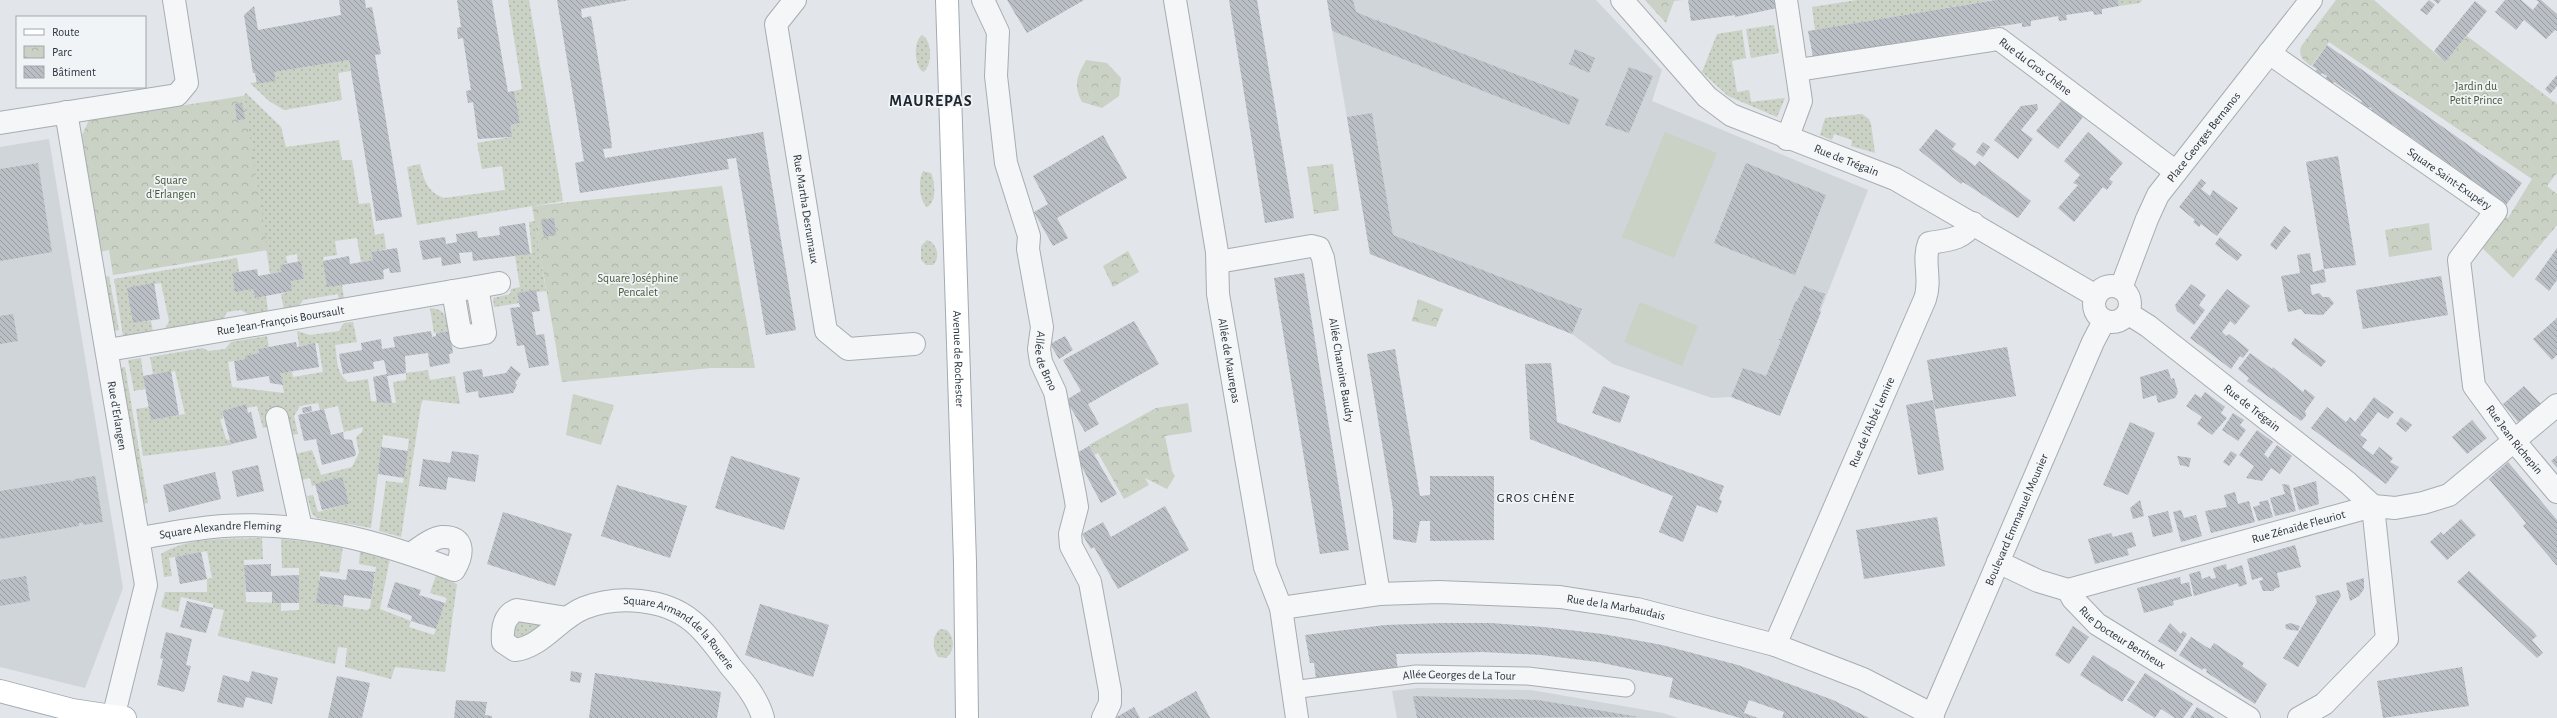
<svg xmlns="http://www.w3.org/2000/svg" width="2557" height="718" font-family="'Alegreya Sans',sans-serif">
	<defs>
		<pattern id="grass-dots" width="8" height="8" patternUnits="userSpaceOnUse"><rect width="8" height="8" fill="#c9d2c4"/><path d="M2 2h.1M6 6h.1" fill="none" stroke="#adb5a9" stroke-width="1.8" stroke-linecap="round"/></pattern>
		<pattern id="park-crowns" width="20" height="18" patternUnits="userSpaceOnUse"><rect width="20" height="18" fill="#c9d2c4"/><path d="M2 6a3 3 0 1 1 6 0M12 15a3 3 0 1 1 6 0" fill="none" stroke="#adb5a9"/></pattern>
		<pattern id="building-back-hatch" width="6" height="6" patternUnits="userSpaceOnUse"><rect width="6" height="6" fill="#b9bfc5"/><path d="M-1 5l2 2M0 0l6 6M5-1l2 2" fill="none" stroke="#979ca1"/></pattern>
	</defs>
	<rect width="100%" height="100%" fill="#e2e5e9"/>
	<g fill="#d0d5da">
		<polygon points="1327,0 1596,0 1662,70 1652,101 1868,190 1780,414 1731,397 1712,398 1613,364 1572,334 1370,254"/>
		<polygon points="49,139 123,588 85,688 0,667 0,147"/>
		<polygon points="1418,688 1531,690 1663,713 1678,718 1397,718 1392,691"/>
	</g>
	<g fill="url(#grass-dots)">
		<path d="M508,0H529L563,201L417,225L407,167L420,164C424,180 427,192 444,198L505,190L502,166L482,169L477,143L511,137L510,125L520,123L514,91L522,89Z"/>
		<polygon points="1857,0 1993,0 1815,30 1812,7"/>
		<polygon points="2118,0 2142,0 2140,3 2119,6"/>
		<polygon points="1774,25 1779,53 1751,58 1746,29"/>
		<polygon points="1742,30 1746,58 1732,61 1737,92 1749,90 1751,102 1785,98 1777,117 1728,96 1702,72 1717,34"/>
		<path d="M922,35C932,40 933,66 923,72C914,66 913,41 922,35Z"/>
		<polygon points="349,60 350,71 338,73 342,100 284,110 269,101 250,83 257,82 257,84 276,81 274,72"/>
		<polygon points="246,93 281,127 286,147 339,140 342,160 352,160 359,204 370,203 375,235 384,233 386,249 372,252 373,260 361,262 357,238 335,241 337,255 323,257 327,287 342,284 344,299 339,300 338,294 303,300 298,307 284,310 281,294 292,291 291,281 304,279 301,261 298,262 297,254 286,256 287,263 280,265 281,272 270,274 243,96"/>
		<polygon points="1862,114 1869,119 1871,124 1875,153 1851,146 1852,140 1834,134 1832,140 1820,135 1825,118"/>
		<path d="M923,171L931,173C935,182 937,202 927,207C919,201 918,180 923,171Z"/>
		<polygon points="535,221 546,291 517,294 519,303 494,307 493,298 510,294 511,289 520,287 515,256 532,253 529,222"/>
		<path d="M927,240C937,243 941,258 933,265H926L921,260V246Z"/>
		<polygon points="237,258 239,272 232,273 235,292 253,289 255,298 266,296 268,312 251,316 241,310 227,312 223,320 165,329 169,321 161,283 128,288 133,323 151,321 153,332 123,336 114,279"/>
		<polygon points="109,276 119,330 113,331 104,277"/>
		<path d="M430,308C445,309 447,317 450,331L434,333Z"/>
		<path d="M353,322L357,342L335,345C338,360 335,371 348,382L368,379L371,401L396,403L393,382L406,380V373L428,370L430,380L455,376L460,404L423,400L421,405L401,537L379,531L386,481L403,483L409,439L383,435L371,528L317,518L312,514L307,496L313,495L318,512L349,504L341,477L312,486L310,478L302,480L295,454L312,450L321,475L352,467L359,453L356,437L362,432L363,427L344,432L338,406L320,410L318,403L300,406L294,416L298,434L291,435L285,409L267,413L270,426L263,428L257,406L246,408L245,404L222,411L223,419H220L226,439L231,441V445L143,456L136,409L149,407L151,420L185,414L175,371L153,374L150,357L203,348L208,351L225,349L231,342L267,336L269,347L258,349L259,353L246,356V359L228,362L232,387L284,393L280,372H292L293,377L323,372L318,343L299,346L297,331L310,335L339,331L344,323Z"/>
		<polygon points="141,358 145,389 134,391 128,360"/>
		<polygon points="125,367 148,503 142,504 119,368"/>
		<path d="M262,538L263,559L244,560L246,602L281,603V611L299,610V568H282L281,539L343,546L339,573L320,571L317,603L367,610L370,608L376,567L359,564L360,550L390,558L380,609L411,621L409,627L434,635L447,598L430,593L436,575L457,584L445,672L395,667L391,679L345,667L347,648L338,647L335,664L218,636L224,610L213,608V604L181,597L178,612L161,607L165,592H207V579L212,578L207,551L169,558L172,576L164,577L161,554C188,536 230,539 262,538Z"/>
		<polygon points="520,619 547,625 514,641 511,630"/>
		<path d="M940,629L947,630C955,638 955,651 946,658L938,657C932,648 932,636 940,629Z"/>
	</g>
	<g fill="url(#park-crowns)">
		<polygon points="1645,0 1683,0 1674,1 1666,23"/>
		<path d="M2336,0H2374L2445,62L2467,36L2557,104V173L2547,186L2557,194V225L2513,278L2474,240L2496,211L2508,218L2532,179L2329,42L2311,66C2303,60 2297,55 2302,45Z"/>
		<path d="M1086,60L1107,63L1121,78L1119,96L1102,108L1082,102C1073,85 1077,76 1086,60Z"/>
		<polygon points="243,96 268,250 113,275 109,250 100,252 82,135 89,120"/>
		<polygon points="1333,164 1339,210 1314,214 1307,167"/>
		<polygon points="722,186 755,368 711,368 562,382 532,206"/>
		<polygon points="2429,223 2432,250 2389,257 2385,230"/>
		<polygon points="1128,251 1139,272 1113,287 1103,266"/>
		<polygon points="1418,299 1443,309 1436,327 1412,321"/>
		<polygon points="573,394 614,405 601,445 566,435"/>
		<polygon points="1188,403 1192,432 1165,436 1172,471 1175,476 1167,489 1145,478 1149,485 1124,499 1098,453 1094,455 1089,445 1156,408"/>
	</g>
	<g fill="#c9d2c4">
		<polygon points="1665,132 1717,153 1674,258 1622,237"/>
		<polygon points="1640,302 1698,326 1682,366 1624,342"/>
	</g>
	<g fill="url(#building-back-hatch)">
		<polygon points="339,0 365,0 366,8 372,7 381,54 375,55 402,217 376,221 349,60 274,72 276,81 257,84 255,73 253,73 244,15 254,6 258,30 341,15"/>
		<polygon points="457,0 492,0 508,92 514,91 520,123 510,125 512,137 478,139 473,102 468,103 466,91 471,90 463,38 458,39 457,28 461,27"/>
		<polygon points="557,0 629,0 581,9 582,18 591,16 610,130 612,148 603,149 605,158 763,132 796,330 766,335 736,158 727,159 729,169 580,193 575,163 584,161"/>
		<polygon points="1007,0 1084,0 1027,33"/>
		<polygon points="1229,0 1257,0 1294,218 1265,223"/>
		<polygon points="1327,0 1353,0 1356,12 1378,21 1379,17 1379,21 1579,99 1569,125 1335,32 1332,30"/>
		<polygon points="1688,0 1775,0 1777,8 1735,17 1735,15 1691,21"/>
		<polygon points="1995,0 2118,0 2119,6 2102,9 2102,14 2094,15 2093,11 2066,15 2067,20 2059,21 2058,16 2031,21 2031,26 2022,27 2022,23 1988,28 1989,33 1980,35 1979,30 1963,32 1946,35 1947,40 1938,41 1937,37 1910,41 1910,46 1902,47 1901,42 1875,47 1876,52 1813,57 1808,31"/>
		<polygon points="2429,0 2435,5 2427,15 2420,10"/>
		<polygon points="2433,0 2441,0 2438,4"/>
		<polygon points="2505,0 2521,0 2533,10 2539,2 2536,0 2541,0 2557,14 2557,31 2555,30 2546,39 2524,20 2516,30 2495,12"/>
		<polygon points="2475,1 2487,11 2445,62 2434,51"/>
		<polygon points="2327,45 2522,183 2506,205 2492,194 2489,199 2482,194 2485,190 2462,173 2460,178 2452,172 2455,168 2433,153 2431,157 2423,152 2426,148 2404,132 2401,136 2394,131 2397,127 2392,124 2390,127 2370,113 2372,109 2369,107 2366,111 2359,106 2362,101 2334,82 2331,86 2324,81 2327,76 2322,73 2318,78 2313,74 2317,69 2312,66"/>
		<polygon points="1575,49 1595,58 1589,73 1569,64"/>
		<polygon points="1629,67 1653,76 1629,133 1605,125"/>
		<polygon points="2557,75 2557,86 2550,94 2545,89"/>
		<polygon points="2062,100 2083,117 2058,149 2036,131"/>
		<polygon points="242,103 245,119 237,120 235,104"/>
		<polygon points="2037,104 2038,109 2021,130 2033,139 2018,159 1994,140 2021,106"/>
		<polygon points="1372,113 1393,235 1582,309 1572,334 1370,254 1347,117"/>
		<polygon points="1936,129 1956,144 1952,149 1975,166 1979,161 2031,201 2018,218 1963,182 1961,184 1919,150"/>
		<polygon points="2088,132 2123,163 2109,179 2113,182 2107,190 2103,187 2074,222 2058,208 2078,185 2073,183 2080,175 2064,161"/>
		<polygon points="1103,135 1127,178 1057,218 1068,238 1053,246 1034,212 1048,204 1033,176"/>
		<polygon points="1983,142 1990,147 1983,157 1976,152"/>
		<polygon points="2338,156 2356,265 2324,269 2326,282 2310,285 2312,295 2319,293 2323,297 2329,297 2334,303 2323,315 2305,314 2301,309 2288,312 2281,276 2300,273 2297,255 2310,253 2313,272 2324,269 2306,162"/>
		<polygon points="38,163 52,252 0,261 0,169"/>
		<polygon points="1746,163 1826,195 1795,275 1714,243"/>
		<polygon points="2201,179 2206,183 2201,189 2210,196 2213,190 2238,208 2217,236 2201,224 2199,227 2193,222 2195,220 2179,207"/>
		<polygon points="554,218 556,235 544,237 541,220"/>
		<polygon points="525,223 530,254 473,261 472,252 459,253 461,263 442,266 441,257 423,260 419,241 445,237 446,244 457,242 456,234 477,231 478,238 500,235 499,227"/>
		<polygon points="2284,226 2291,231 2276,250 2270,245"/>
		<polygon points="2220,237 2242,255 2237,261 2215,244"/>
		<polygon points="397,248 401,272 390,273 389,268 383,270 384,279 327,287 323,261 349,256 350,264 373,260 371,252"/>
		<polygon points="2557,248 2557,280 2549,291 2535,279"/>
		<polygon points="301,261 304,279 291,281 292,291 255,298 253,289 235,292 232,273 257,269 258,276 281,272 280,265"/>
		<polygon points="1304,273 1349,550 1320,554 1274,278"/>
		<polygon points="2441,276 2448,315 2363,329 2356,290"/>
		<polygon points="154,283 160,319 133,323 127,288"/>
		<polygon points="2191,284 2206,295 2199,305 2205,310 2194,325 2177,311 2175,305"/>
		<polygon points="1804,286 1825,294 1819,310 1821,312 1780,416 1731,397 1743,368 1766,376 1781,341 1778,339 1781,339 1795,302 1797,301"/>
		<polygon points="2227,289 2250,306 2235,325 2230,321 2222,332 2226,336 2229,334 2249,350 2243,358 2240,356 2231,369 2190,338"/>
		<polygon points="536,290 540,311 532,312 534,324 536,335 544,334 549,365 529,368 524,345 517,346 510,308 520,307 517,293"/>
		<polygon points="13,314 18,341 0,344 0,316"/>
		<polygon points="2557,318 2557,355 2552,360 2533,339"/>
		<polygon points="1134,321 1159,364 1088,404 1099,424 1085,432 1066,400 1081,391 1063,360"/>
		<polygon points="431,331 432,337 436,336 436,333 450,331 453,353 449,354 450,363 430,367 428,353 405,356 406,373 387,376 392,403 377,402 373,377 387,374 384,360 373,362 374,369 343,374 339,354 362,350 361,343 381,339 382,349 395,347 393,337"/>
		<polygon points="1065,336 1073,350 1059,359 1050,344"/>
		<polygon points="2295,338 2326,361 2321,367 2291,344"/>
		<polygon points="296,342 297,347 315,343 319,367 282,373 280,372 283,385 270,383 269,376 237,381 234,361 246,359 245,356 259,353 258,349"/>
		<polygon points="2007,347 2016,396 1935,409 1927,360"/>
		<polygon points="1395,349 1420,496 1430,495 1430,476 1494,476 1494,540 1430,541 1430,521 1420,521 1416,543 1393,539 1393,509 1367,354"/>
		<polygon points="2250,353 2272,369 2273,367 2303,392 2305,389 2315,397 2305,411 2306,416 2301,421 2247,381 2249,378 2238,369"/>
		<polygon points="1551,363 1557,422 1724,486 1719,499 1722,501 1717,513 1697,505 1683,542 1659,532 1673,496 1530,439 1525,364"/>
		<polygon points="511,366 521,374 515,383 517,385 513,393 479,398 478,391 466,393 463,372 482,369 483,377 506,373"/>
		<polygon points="2168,369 2171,379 2174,378 2178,392 2175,398 2158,403 2156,395 2143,399 2140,377"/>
		<polygon points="171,371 179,415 151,420 143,376"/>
		<polygon points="1603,386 1630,396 1620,423 1592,413"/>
		<polygon points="2524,386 2541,404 2519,423 2503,404"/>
		<polygon points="2205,392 2225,407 2221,413 2227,418 2212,435 2197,424 2202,417 2186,406 2195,394 2201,398"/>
		<polygon points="2374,397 2394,412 2388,419 2378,412 2360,435 2367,440 2362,447 2373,455 2379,447 2393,458 2390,462 2399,467 2386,484 2311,428 2327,407 2346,422 2350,417 2355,422"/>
		<polygon points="1933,400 1944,470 1918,475 1906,405"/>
		<polygon points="246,404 248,413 251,412 257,438 231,444 222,411"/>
		<polygon points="311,406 312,411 303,413 302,408"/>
		<polygon points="324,409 331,435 343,432 344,439 352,440 356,454 355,456 322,465 316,439 304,441 298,415"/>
		<polygon points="2233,413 2244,420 2240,425 2246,430 2238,441 2222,430"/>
		<polygon points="2401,417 2412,425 2406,432 2396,424"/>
		<polygon points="2472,420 2487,438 2467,454 2452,437"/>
		<polygon points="2130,422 2155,433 2128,495 2103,485"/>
		<polygon points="2257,430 2273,442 2264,454 2268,458 2277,445 2292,456 2280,474 2271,468 2262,481 2246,478 2254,466 2239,455"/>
		<polygon points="1089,446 1117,494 1101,503 1075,454"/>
		<polygon points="381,447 408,451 404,478 378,474"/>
		<polygon points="452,451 479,455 475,482 448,477 446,490 419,486 423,459 450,463"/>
		<polygon points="2231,451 2237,455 2229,466 2223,462"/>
		<polygon points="731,456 800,478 784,530 715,508"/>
		<polygon points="2177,456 2191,458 2189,467 2180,465"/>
		<polygon points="2557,456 2557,468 2551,461"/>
		<polygon points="2508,462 2557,520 2557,566 2523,526 2526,523 2489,479"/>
		<polygon points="258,465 264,491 237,497 232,471"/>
		<polygon points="215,472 221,499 169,512 163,485"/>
		<polygon points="95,476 103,522 83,525 83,523 79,523 79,526 0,539 0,491 71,480 72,482 75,479"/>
		<polygon points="342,477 349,504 322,510 315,484"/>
		<polygon points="2316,481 2319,504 2299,510 2293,488"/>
		<polygon points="2282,484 2289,485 2296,511 2275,516 2270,498 2285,494"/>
		<polygon points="617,485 687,506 670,558 601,536"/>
		<polygon points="2235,492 2238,504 2249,501 2255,522 2211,533 2205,511 2227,507 2224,495"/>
		<polygon points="2140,500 2144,516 2133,519 2130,508"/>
		<polygon points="2268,500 2273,517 2258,521 2253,507 2260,505 2259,502"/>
		<polygon points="1165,506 1189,550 1118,589 1094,547 1091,549 1082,534 1103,522 1111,537"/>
		<polygon points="2181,510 2184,518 2196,515 2202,536 2181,542 2173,512"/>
		<polygon points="2168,511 2173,532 2153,537 2148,516"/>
		<polygon points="503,512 572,534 555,586 487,564"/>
		<polygon points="1937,517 1945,566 1864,579 1856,530"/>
		<polygon points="2461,519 2476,535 2447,560 2430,542 2441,532 2443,535"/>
		<polygon points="2132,532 2136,546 2127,549 2129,555 2095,564 2088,539 2111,533 2113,537"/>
		<polygon points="2295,545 2301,567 2277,573 2280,587 2274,589 2274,591 2263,591 2259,581 2263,580 2262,577 2252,580 2247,559"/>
		<polygon points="201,552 207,579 180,584 175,557"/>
		<polygon points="271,564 271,576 299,575 299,603 272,603 272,592 246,592 244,565"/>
		<polygon points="2226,564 2227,570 2242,565 2247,584 2239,587 2238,583 2194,596 2189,574 2200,571 2202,579 2210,576 2211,579 2216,578 2213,568"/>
		<polygon points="348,569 375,572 371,599 344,595 343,606 316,603 320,576 346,580"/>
		<polygon points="2469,571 2532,630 2537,636 2532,640 2543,653 2537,658 2457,582"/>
		<polygon points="26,576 30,601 0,606 0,580"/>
		<polygon points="2180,577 2181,584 2189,582 2192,596 2173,601 2174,605 2144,613 2137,588"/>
		<polygon points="2364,578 2364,589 2359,596 2350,601 2346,583"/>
		<polygon points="395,582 421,590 419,595 445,603 436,629 411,621 412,616 387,607"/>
		<polygon points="2339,590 2341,596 2298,667 2283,658 2317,602 2315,596"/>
		<polygon points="187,601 213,608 206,633 180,627"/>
		<polygon points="760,604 829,625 813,677 745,655"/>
		<polygon points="1443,623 1491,623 1543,627 1603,634 1662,645 1738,665 1833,700 1869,718 1782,718 1784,712 1749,700 1744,713 1758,718 1740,718 1669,697 1673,678 1598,662 1541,655 1483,652 1396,654 1398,671 1316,679 1314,663 1310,663 1305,635 1385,625"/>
		<polygon points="2170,623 2181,634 2183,631 2187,634 2176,652 2158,641"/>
		<polygon points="2290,623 2300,626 2298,631 2286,629 2285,625"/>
		<polygon points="2073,626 2089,637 2069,664 2055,655"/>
		<polygon points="166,632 192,639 186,665 191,666 184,692 157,685 163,659 160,658"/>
		<polygon points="2191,637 2210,649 2214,643 2244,663 2242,666 2267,684 2255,704 2206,672 2207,670 2204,668 2202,670 2179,655"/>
		<polygon points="2093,655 2135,682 2122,702 2080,675"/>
		<polygon points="2462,667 2469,706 2383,718 2377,681"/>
		<polygon points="252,671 278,678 272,704 246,697 243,708 217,702 223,675 249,682"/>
		<polygon points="571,671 582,673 580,683 570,681"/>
		<polygon points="595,673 721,692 717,718 589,718"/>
		<polygon points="2145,673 2193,704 2183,718 2175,718 2161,709 2155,718 2127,700"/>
		<polygon points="337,676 370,683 362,718 328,718"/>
		<polygon points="1196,691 1210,718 1148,718"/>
		<polygon points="1413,696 1538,700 1639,717 1417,718"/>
		<polygon points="456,700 487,702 485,715 492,716 492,718 454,718"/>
		<polygon points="1134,707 1140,718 1115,718"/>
		<polygon points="2197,707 2207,713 2215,718 2190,718"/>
	</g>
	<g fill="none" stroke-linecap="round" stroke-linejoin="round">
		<g stroke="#a7adb3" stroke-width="19">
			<g id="pedestrian">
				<path id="s1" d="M1292,690L1416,674L1528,676L1626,688"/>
			</g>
		</g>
		<g stroke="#a7adb3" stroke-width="24">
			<g id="minor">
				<path id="s2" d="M795,0L776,24L826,331L848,349L914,344"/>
				<path id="s3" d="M983,0L998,32L996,76L1006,163L1029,236L1028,249L1042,327L1039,349L1041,362L1055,392L1075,495L1077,507L1070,534L1071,546L1090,582L1110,691V703L1103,718"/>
				<path id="s4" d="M1175,0L1217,252L1218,294L1244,446L1265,567L1281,608L1297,718"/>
				<polyline points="1786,0 1801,101 1787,139"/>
				<path id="s5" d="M2269,53L2496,211L2459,260L2474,386L2515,442L2557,492"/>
				<path id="s6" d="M1798,70L1999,39L2176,172"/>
				<path id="s7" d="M66,112L146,585L113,718"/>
				<polyline points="0,123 177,95 187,83 174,0"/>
				<path id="s8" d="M1218,262L1311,246L1319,248L1323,258L1379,594"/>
				<polygon points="477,287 485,333 461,337 453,291"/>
				<polyline points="477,287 499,283"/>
				<path id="s9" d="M2129,314L2148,326L2348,483L2373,506"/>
				<path id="s10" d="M108,350L453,291"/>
				<polyline points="277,418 301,528"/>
				<path id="s11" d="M139,538C166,534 195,528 223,526C304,521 379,541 454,570C463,555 466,536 442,537C432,538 420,548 412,553"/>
				<path id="s12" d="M1998,562L2038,581L2068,590L2073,599L2097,624L2249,718"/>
				<path id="s13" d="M2068,590L2373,506L2395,508L2423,503L2449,495L2557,405"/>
				<path id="s14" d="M1281,608L1379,594L1439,592L1560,597L1637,609L1775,645L1863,679L1933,715"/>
				<path id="s15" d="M567,618L517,610C504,615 502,629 503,642L515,650C542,647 559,618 584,608C617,595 664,598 692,621C707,633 719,651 731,667C744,682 758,699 763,718"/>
				<path id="s16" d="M1775,645L1925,299C1932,279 1922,261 1929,243C1948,240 1963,240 1973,223"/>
				<polyline points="2299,718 2324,704 2387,639 2373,506"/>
			</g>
		</g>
		<g stroke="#a7adb3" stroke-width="24">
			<g id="tertiary">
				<path id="s17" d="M1622,0L1707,97L1731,115L1895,179L2096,296"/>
				<circle cx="2112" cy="304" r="18"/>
				<path id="s18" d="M2121,288L2147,219L2158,195L2311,0"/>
				<path id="s19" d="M1931,718L2093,342L2104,321"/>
			</g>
		</g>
		<g stroke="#a2abb3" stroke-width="24">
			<g id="primary">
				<path id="s20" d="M947,0L965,562L967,718"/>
				<polyline points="0,691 72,710 125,718"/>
			</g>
		</g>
		<use href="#pedestrian" stroke="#f4f6f7" stroke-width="17"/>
		<use href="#minor" stroke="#f4f6f7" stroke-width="22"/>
		<use href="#tertiary" stroke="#f4f6f7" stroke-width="22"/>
		<use href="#primary" stroke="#fff" stroke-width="22"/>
	</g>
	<g text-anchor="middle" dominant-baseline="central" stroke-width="3.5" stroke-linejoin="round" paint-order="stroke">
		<g font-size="12" fill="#2b353f" stroke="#f1f4f6">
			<text stroke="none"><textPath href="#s6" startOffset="249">Rue du Gros Chêne</textPath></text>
			<text stroke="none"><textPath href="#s18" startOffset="174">Place Georges Bernanos</textPath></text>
			<text stroke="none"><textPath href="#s17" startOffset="283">Rue de Trégain</textPath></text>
			<text stroke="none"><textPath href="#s5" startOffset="220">Square Saint-Exupéry</textPath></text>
			<text stroke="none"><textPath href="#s2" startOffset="218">Rue Martha Desrumaux</textPath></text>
			<text stroke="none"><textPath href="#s10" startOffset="175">Rue Jean-François Boursault</textPath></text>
			<text stroke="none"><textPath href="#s20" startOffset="359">Avenue de Rochester</textPath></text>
			<text stroke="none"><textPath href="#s3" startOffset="371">Allée de Brno</textPath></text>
			<text stroke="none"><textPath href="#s4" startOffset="365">Allée de Maurepas</textPath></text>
			<text stroke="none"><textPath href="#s8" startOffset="227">Allée Chanoine Baudry</textPath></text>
			<text stroke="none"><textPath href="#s9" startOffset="155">Rue de Trégain</textPath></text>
			<text stroke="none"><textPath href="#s7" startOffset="308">Rue d'Erlangen</textPath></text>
			<text stroke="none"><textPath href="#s16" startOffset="243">Rue de l'Abbé Lemire</textPath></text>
			<text stroke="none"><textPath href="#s5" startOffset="532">Rue Jean Richepin</textPath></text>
			<text stroke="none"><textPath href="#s19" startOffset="216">Boulevard Emmanuel Mounier</textPath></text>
			<text stroke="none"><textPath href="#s13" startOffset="239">Rue Zénaïde Fleuriot</textPath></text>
			<text stroke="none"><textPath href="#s11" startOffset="82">Square Alexandre Fleming</textPath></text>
			<text stroke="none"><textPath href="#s14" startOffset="337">Rue de la Marbaudais</textPath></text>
			<text stroke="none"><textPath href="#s15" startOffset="292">Square Armand de la Rouerie</textPath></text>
			<text stroke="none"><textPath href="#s12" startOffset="149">Rue Docteur Bertheux</textPath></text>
			<text stroke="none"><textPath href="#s1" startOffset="168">Allée Georges de La Tour</textPath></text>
		</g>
		<g font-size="12" fill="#44593a" stroke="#f1f4f6">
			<text x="2476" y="86">Jardin du<tspan x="2476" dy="14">Petit Prince</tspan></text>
			<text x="171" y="180">Square<tspan x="171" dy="14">d'Erlangen</tspan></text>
			<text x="638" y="278">Square Joséphine<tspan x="638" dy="14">Pencalet</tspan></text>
		</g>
		<g font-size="13" letter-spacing="1" fill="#1e2630" stroke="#f1f4f6">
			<text x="1536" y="498">GROS CHÊNE</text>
		</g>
		<g font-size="16" font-weight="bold" letter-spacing="1" fill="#1e2630" stroke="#f1f4f6">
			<text x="931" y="101">MAUREPAS</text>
		</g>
	</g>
	<rect x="16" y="16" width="130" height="72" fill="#f1f4f6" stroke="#a2a8ad"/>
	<rect x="24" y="29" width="20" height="6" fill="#ffffff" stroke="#a2a8ad"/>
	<text x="52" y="36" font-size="12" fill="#2b353f">Route</text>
	<rect x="24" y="46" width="20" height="12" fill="url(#park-crowns)" stroke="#a2a8ad"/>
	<text x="52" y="56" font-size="12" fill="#2b353f">Parc</text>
	<rect x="24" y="66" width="20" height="12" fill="url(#building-back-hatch)" stroke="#a2a8ad"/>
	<text x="52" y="76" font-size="12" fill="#2b353f">Bâtiment</text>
</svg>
